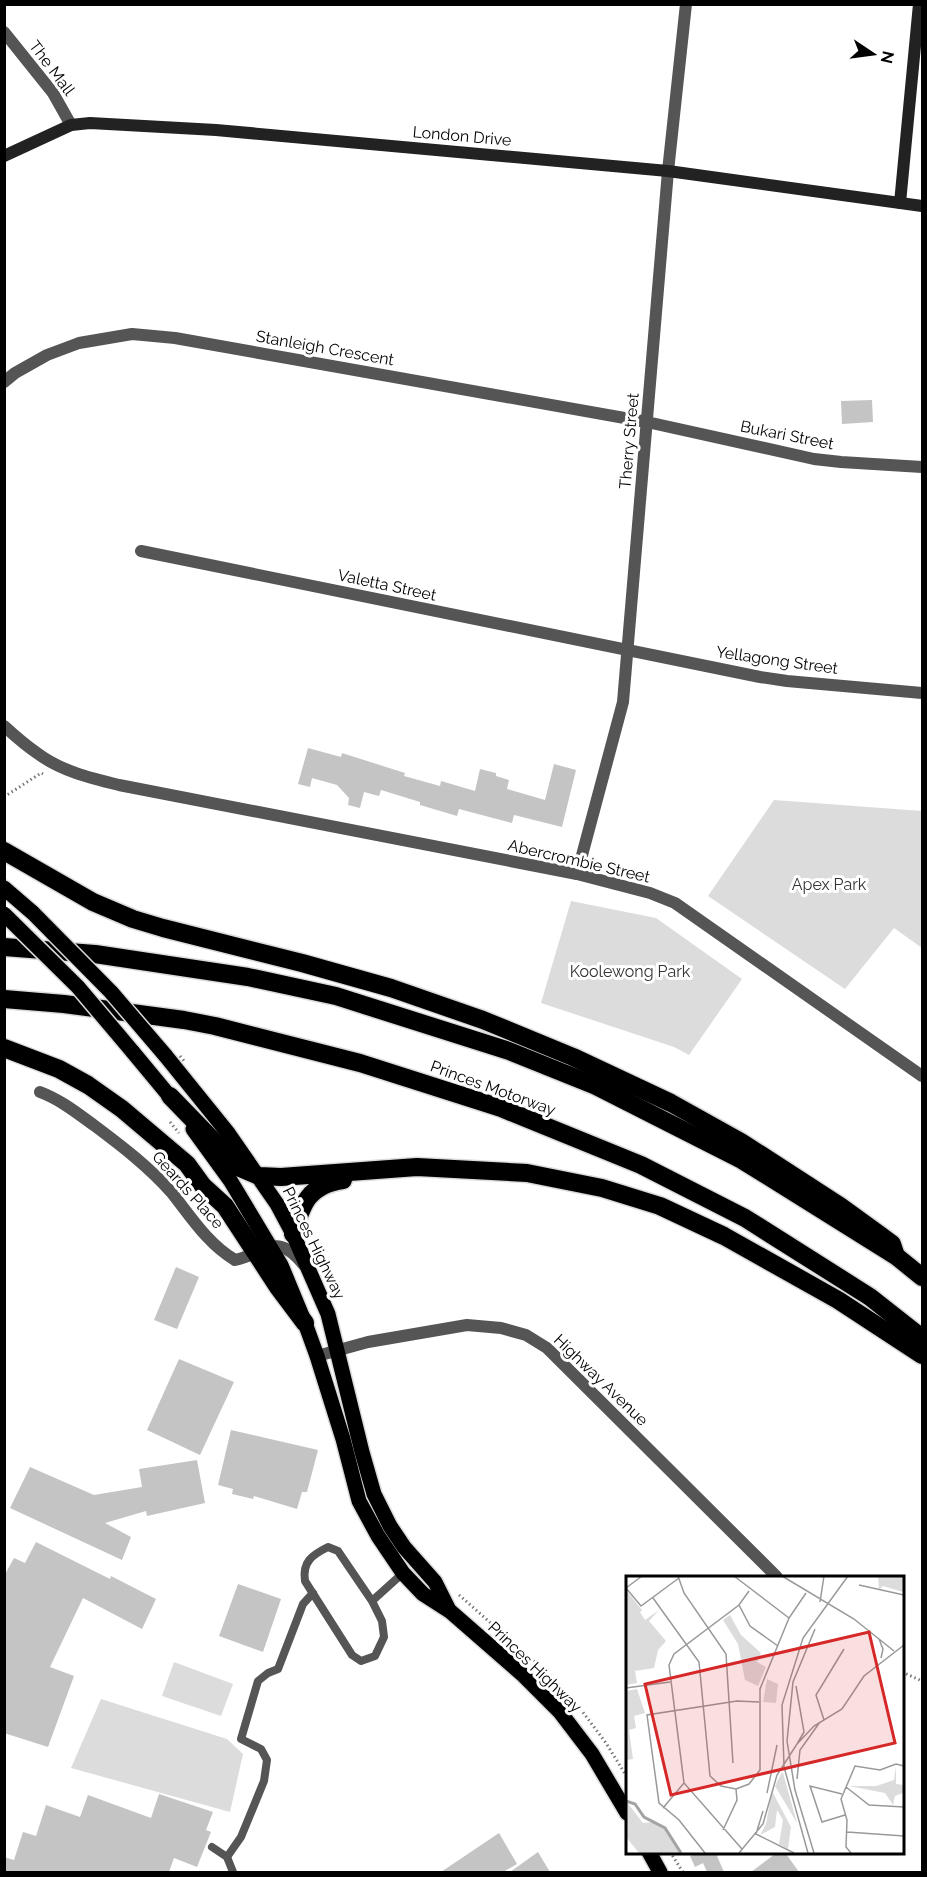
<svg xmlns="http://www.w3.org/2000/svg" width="927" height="1877" font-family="Raleway,sans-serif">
	<rect width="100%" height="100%" fill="#fff"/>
	<g fill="#dcdcdc">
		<polygon points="774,800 922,811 922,948 894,928 845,989 708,896"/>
		<polygon points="571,901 656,918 742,979 689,1055 674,1047 541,1003"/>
		<polygon points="174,1662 233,1684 221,1716 162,1696"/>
		<polygon points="101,1699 227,1739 243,1754 230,1812 71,1768"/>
	</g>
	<g fill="#c4c4c4">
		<polygon points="872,400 873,422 842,424 841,401"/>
		<polygon points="308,748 341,757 342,753 405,773 404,776 440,786 441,781 475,791 480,769 496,773 496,776 509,780 507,789 545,800 554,764 576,770 562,827 514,815 512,823 459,809 457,816 420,805 420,802 381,790 379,796 364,792 360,808 348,805 349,798 337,785 312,778 310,787 298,784"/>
		<polygon points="176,1267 199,1277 177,1329 154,1320"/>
		<polygon points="179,1359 234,1382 200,1455 147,1430"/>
		<polygon points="231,1430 318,1450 307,1492 302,1492 297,1509 254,1496 253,1499 232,1494 233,1489 218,1485"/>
		<polygon points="197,1460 205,1503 147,1516 146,1511 105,1523 131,1537 122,1560 10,1508 30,1467 94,1495 142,1487 139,1469"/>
		<polygon points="36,1542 110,1579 111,1576 156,1599 142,1629 83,1598 50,1667 74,1676 48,1747 4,1733 4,1576 14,1558 25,1563"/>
		<polygon points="238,1584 281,1599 263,1652 219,1636"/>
		<polygon points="159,1794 213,1812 206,1830 211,1832 197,1867 174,1858 169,1872 4,1872 4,1857 14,1860 23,1832 36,1836 46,1805 80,1817 88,1795 151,1818"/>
		<polygon points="499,1833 517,1864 503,1872 441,1872"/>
		<polygon points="698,1851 725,1851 717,1856 724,1872 707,1872 703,1863 695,1867 690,1856 698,1853"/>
		<polygon points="779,1851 784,1851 799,1872 751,1872"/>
		<polygon points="538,1852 550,1872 510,1872"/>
	</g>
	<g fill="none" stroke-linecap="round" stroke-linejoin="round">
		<g stroke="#dbdbdb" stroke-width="18">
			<g id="primary">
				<polyline points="4,888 33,913"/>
				<polyline points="132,1051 176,1104"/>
				<polyline points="165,1055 228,1133 277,1204 293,1234 328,1314 362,1452 374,1494 390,1526 404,1547 435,1582 449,1610"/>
				<polyline points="193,1129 230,1180 281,1265 305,1323 317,1356 343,1439 359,1501 378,1536 403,1573 423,1594 451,1612 522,1674 560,1712 592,1754 627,1813"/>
				<polyline points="649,1852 660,1872"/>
			</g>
		</g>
		<g stroke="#dbdbdb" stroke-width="21">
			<g id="highway">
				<polyline points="4,851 93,902 133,919 163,928 302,963 391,988 483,1020 573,1057 671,1103 741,1142 840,1206 880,1235 892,1244 896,1256"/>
				<polyline points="4,947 95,954 248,977 336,996 509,1051 596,1086 742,1160 896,1256 922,1277"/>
				<polyline points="4,999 64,1004 184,1020 215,1026 360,1063 501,1108 641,1165 745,1218 870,1297 922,1338"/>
				<polyline points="4,1048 59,1069 88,1085 122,1109 187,1164 203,1186 225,1206 278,1287 305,1323"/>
				<polyline points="170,1096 240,1168 259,1176 281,1177 417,1167 527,1173 602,1188 660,1206 724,1236 838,1300 922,1355"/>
				<path d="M293,1234C302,1204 308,1185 343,1180"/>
			</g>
		</g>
		<g stroke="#777" stroke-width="3" stroke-dasharray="1.5 3" stroke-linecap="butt">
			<polyline points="4,797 41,773 43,774"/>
			<polyline points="170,1122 179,1133"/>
			<polyline points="459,1595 554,1679 576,1703 606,1743 627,1777"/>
			<polyline points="902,1672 922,1681"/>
			<polyline points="670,1852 683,1872"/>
		</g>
		<g stroke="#555" stroke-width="8">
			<path d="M372,1601L382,1621L384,1637L375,1656L361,1661L352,1655L305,1581C302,1562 312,1555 328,1547L338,1551L372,1601L403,1573"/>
			<polyline points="212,1847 227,1857 233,1872"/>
			<polyline points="227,1857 241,1837 264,1781 267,1760 261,1749 241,1739 258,1681 268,1673 278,1669 303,1604 313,1593"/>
		</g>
		<g stroke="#555" stroke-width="12">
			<polyline points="4,32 53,93 71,125"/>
			<polyline points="4,382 15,373 47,355 79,343 132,334 175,338 647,422 814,459 841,462 922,467"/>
			<polyline points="141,551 760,677 787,681 922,693"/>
			<path d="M4,726C15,736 25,745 37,753C61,771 90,778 119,785L577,874L650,893L675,903L922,1076"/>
			<polyline points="577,874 623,702 668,171 686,4"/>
			<path d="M40,1092C61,1100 77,1113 95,1126C123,1147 149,1167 172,1193C191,1217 208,1244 235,1260C267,1253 276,1231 303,1264"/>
			<polyline points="317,1356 368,1342 467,1325 501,1328 526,1335 547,1348 777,1577"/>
		</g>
		<g stroke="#222" stroke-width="12">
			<polyline points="4,156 71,125 90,123 216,130 668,171 922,206"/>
			<polyline points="900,203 919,4"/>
		</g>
		<use href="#primary" stroke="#000" stroke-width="15"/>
		<use href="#highway" stroke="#000" stroke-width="18"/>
		<g stroke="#dbdbdb" stroke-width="18" stroke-linecap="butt">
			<g id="primary-bridge">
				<polyline points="33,913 111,992 165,1055"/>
				<polyline points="4,914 78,987 132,1051"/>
			</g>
		</g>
		<polyline stroke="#777" stroke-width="3" stroke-dasharray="1.5 3" stroke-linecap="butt" points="180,1056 185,1062"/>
		<use href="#primary-bridge" stroke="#000" stroke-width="15"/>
	</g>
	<g text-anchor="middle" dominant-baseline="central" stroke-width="6" stroke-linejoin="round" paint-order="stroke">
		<g font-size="16" fill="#000" stroke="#fff">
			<text transform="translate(52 68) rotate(53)">The Mall</text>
			<text transform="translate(462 136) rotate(5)">London Drive</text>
			<text transform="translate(325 348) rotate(10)">Stanleigh Crescent</text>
			<text transform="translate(787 435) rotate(11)">Bukari Street</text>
			<text transform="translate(629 441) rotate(-85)">Therry Street</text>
			<text transform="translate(387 585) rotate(12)">Valetta Street</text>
			<text transform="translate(777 660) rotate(8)">Yellagong Street</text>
			<text transform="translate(579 861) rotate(13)">Abercrombie Street</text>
			<text transform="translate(493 1088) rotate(20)">Princes Motorway</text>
			<text transform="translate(188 1190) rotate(48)">Geards Place</text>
			<text transform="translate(314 1243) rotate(64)">Princes Highway</text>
			<text transform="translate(601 1380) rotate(44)">Highway Avenue</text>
			<text transform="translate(535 1667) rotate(44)">Princes Highway</text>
		</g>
		<g font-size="16" fill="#333" stroke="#fff">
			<text x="829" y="884">Apex Park</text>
			<text x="630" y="971">Koolewong Park</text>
		</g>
	</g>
	<g transform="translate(626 1576)">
		<rect width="278" height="278" fill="#fff"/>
		<path d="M252,0H277V16L257,10L253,14ZM0,14L16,34L14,36L19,44L33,34L23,45L40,65L32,74L28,92L9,95L11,107L0,109ZM104,39L115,59L135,77L131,86L140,91L132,110L119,104L112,68L97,44ZM141,103L152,108L150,127L137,126ZM11,113L19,137L8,140L10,152L3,154L7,183L0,184V115ZM270,190V208L277,209V217L269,220L267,229L259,217L223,210H250L268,204ZM156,196L157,197L171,247L149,210ZM146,215L165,251L162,273L153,268L157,244L151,234L149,251L134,259L140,248ZM0,225L17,247L28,246L39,254L54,277H13L0,261Z" fill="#dcdcdc"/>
		<path fill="none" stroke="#a3a3a3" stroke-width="3" d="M0,225L9,228L18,241L39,252L55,277"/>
		<path fill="none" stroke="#999" stroke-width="1.5" d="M52,0L58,17L100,78L107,187M108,0L163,42M156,0L228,43L268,75M233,9L278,19M0,12L15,30L53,2M0,12L16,0M27,22L73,86L84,200L95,210L110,213L123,208L134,194V113L163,42L180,17M194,26L198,0M113,29L124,50L152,70M253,63L257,73L255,82M170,110L178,156L171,168M0,112L44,106M198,144L190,119L218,73M171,203L174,174L194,146M220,211L243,229L278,231M141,217L151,169M216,218L184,210L196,246L219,239M37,232L58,207M137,235L130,258L168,277M97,254L111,224L110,213M221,256L278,260M116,273L58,207L43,89L48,78L113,29L123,15M79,277L53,244L33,227L21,139L111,125L133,126M113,277L137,248L151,199L171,168L188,150L216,133L238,100L278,69M182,277L158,191L156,129L177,62L222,0M188,277L169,214L161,165L167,106L189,53M225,277L220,271L221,244L215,223L229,190L254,194L270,188L278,190"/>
		<path fill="#d62828" fill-opacity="0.15" stroke="#d62828" stroke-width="3" d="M243,56L269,167L45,219L19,108Z"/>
		<rect width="278" height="278" fill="none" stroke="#000" stroke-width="3"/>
	</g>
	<rect width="927" height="1877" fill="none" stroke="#000000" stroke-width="12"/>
	<g transform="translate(873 54) rotate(103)" stroke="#ffffff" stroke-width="4.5" paint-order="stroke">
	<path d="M0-4.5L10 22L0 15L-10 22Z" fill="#000000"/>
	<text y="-9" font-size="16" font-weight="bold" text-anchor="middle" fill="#000000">N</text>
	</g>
</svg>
